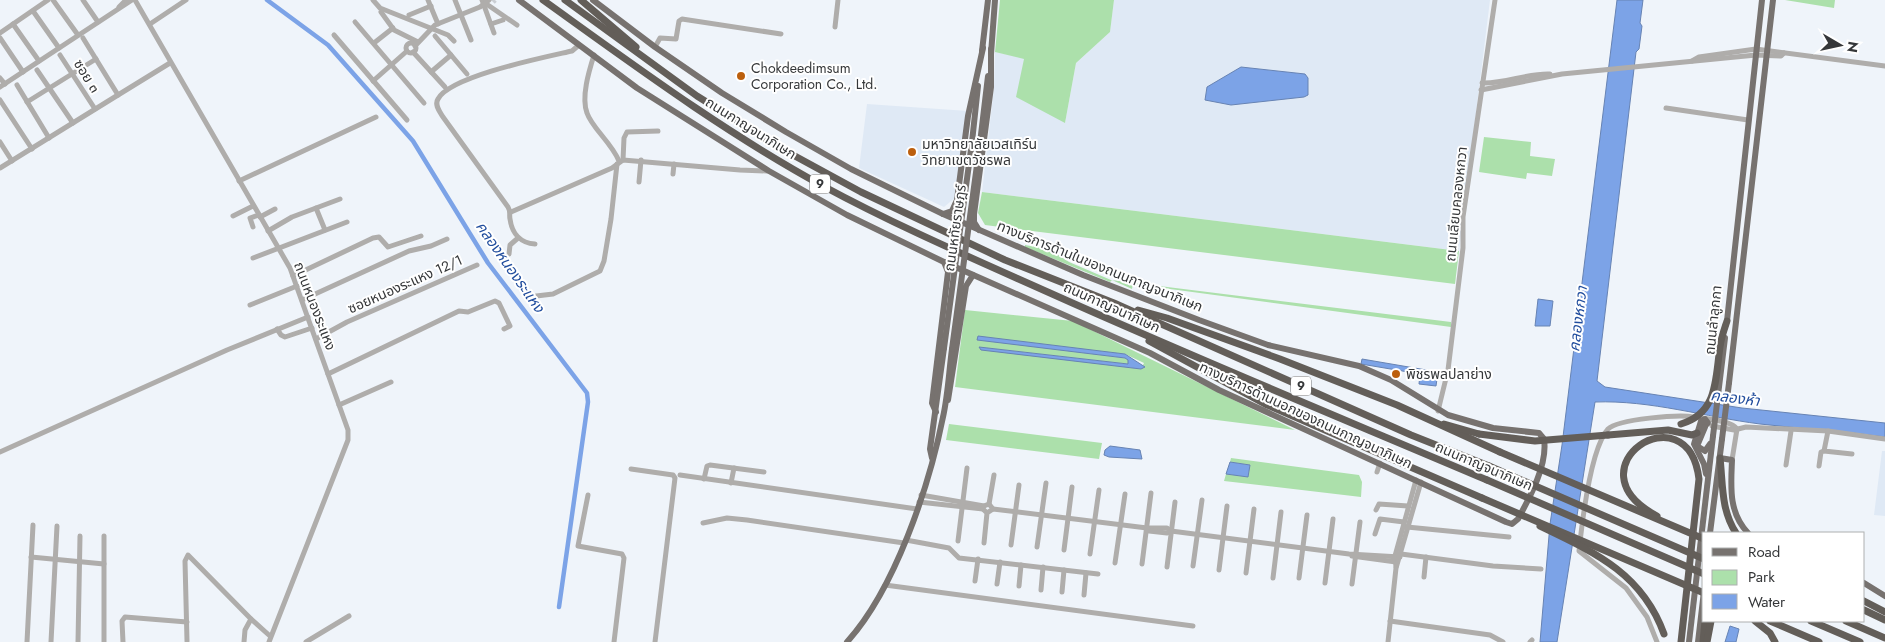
<svg xmlns="http://www.w3.org/2000/svg" width="1885" height="642" font-family="Jost,'Noto Sans Thai',sans-serif">
	<rect width="100%" height="100%" fill="#eff4fa"/>
	<g fill="#dfe9f5">
		<polygon points="1114,0 1490,0 1459,251 982,192 994,88 995,52 1024,58 1065,123 1076,63 1110,32"/>
		<polygon points="867,104 968,111 957,196 944,207 859,168"/>
		<polygon points="1882,451 1885,451 1885,516 1874,515"/>
	</g>
	<g fill="#ace0ab" fill-rule="evenodd">
		<polygon points="1000,0 1114,0 1110,32 1076,63 1065,123 1016,97 1024,59 995,52"/>
		<polygon points="1785,0 1835,0 1834,8"/>
		<polygon points="1484,137 1531,142 1530,156 1555,159 1552,176 1527,173 1526,179 1479,172"/>
		<polygon points="982,192 1459,251 1455,284 985,225 978,213"/>
		<polygon points="1025,245 1051,250 1069,262 1111,280 1451,322 1451,327 1133,284 1132,289 1112,280 1110,282 1025,247"/>
		<path d="M965,310L1073,321L1295,430L955,387ZM977,339L1125,354L1144,363L1141,369L979,347L1128,364V360L1125,358Z"/>
		<polygon points="949,424 1102,443 1099,459 946,440"/>
		<polygon points="1231,458 1359,475 1362,482 1361,497 1224,481 1226,474 1248,476 1250,465 1230,462"/>
	</g>
	<g fill="#7ca3e7" stroke="#6783b3">
		<path d="M1617,0H1643L1640,23L1642,26L1639,49L1636,52L1597,381L1605,387L1742,408L1885,423V437C1844,431 1802,429 1760,424C1705,417 1651,400 1595,402L1557,642H1540L1550,524L1562,445Z"/>
		<polygon points="1241,67 1305,74 1308,78 1308,95 1304,97 1231,105 1205,100 1207,87"/>
		<polygon points="1538,299 1553,301 1550,326 1535,326"/>
		<polygon points="978,336 1125,354 1145,367 1141,369 981,350 979,347 1128,364 1128,360 1125,358 977,340"/>
		<polygon points="1362,359 1438,372 1436,386 1419,384 1420,374 1361,364"/>
		<polygon points="1110,446 1140,450 1142,459 1109,457 1104,455 1105,450"/>
		<polygon points="1230,462 1250,465 1248,477 1226,474"/>
		<polygon points="1730,626 1739,629 1736,642 1725,642"/>
	</g>
	<g fill="none" stroke-linecap="round" stroke-linejoin="round">
		<polyline stroke="#7ca3e7" stroke-width="4.5" points="267,0 328,45 413,141 488,263 587,393 588,402 559,607"/>
		<polyline stroke="#caced3" stroke-width="5" stroke-dasharray="5 2.5" stroke-linecap="butt" points="493,2 495,0"/>
		<g stroke="#afadab" stroke-width="5">
			<polyline points="53,0 78,35"/>
			<polyline points="83,0 98,22"/>
			<polyline points="135,0 290,268 348,430 348,440 269,642"/>
			<polyline points="373,0 380,8 448,35 454,41"/>
			<polyline points="428,0 438,24"/>
			<polyline points="455,0 471,40"/>
			<polyline points="482,0 494,33"/>
			<polyline points="485,3 517,25"/>
			<polyline points="119,7 126,0"/>
			<polyline points="33,11 59,48"/>
			<polyline points="381,12 394,30 418,42"/>
			<polyline points="409,15 431,6"/>
			<polyline points="355,22 424,103"/>
			<polyline points="13,24 39,61"/>
			<polyline points="150,24 186,0"/>
			<polyline points="491,24 503,20"/>
			<polyline points="835,27 838,0"/>
			<polyline points="0,33 48,0"/>
			<polyline points="334,35 407,120"/>
			<polyline points="435,36 467,74"/>
			<polyline points="0,38 23,72"/>
			<polyline points="83,38 118,95 170,63"/>
			<circle cx="411" cy="48" r="5"/>
			<polyline points="374,43 393,28"/>
			<polyline points="415,46 435,25 480,7 489,0"/>
			<polyline points="655,47 660,38 676,39 679,21 682,19 781,34"/>
			<polyline points="413,52 445,87"/>
			<polyline points="60,55 95,109"/>
			<path d="M594,55C589,71 581,97 587,113C592,128 611,142 619,161"/>
			<polyline points="1692,61 1699,57 1756,49 1885,66"/>
			<polyline points="37,70 73,123"/>
			<polyline points="431,72 451,55"/>
			<polyline points="0,78 5,84"/>
			<polyline points="373,81 407,51"/>
			<path d="M1482,83C1505,84 1527,73 1550,74"/>
			<polyline points="17,85 49,138"/>
			<polyline points="0,87 132,0"/>
			<polyline points="1481,90 1562,74 1756,55 1781,56 1784,53"/>
			<polyline points="0,100 32,149"/>
			<polyline points="27,102 96,59"/>
			<polyline points="1666,108 1748,120"/>
			<polyline points="0,142 12,161"/>
			<polyline points="623,160 624,138 627,132 658,131"/>
			<polyline points="0,168 118,95"/>
			<polyline points="673,174 674,164"/>
			<polyline points="239,181 376,117"/>
			<polyline points="639,182 641,160"/>
			<polyline points="316,208 325,230"/>
			<polyline points="511,212 612,168 623,160 740,170 767,171"/>
			<polyline points="233,216 253,206"/>
			<polyline points="260,217 275,209"/>
			<polyline points="253,227 250,218 259,215"/>
			<polyline points="268,231 292,217 340,199"/>
			<path d="M535,244C521,243 512,234 510,219C509,214 511,212 508,207L443,117C440,112 434,105 438,99C450,76 546,57 572,51L579,45"/>
			<polyline points="509,254 510,245 518,238"/>
			<polyline points="253,258 347,222"/>
			<polyline points="293,276 373,238 379,237 388,247 421,236"/>
			<polyline points="528,297 553,294 600,271 604,261 611,219 617,164"/>
			<polyline points="302,300 409,251 431,246 447,239"/>
			<polyline points="250,305 297,286"/>
			<polyline points="277,329 281,335 285,337 312,328"/>
			<polyline points="316,339 347,322 477,265"/>
			<polyline points="328,374 459,311 468,312 495,301 499,303 510,326 504,329"/>
			<polyline points="339,405 391,382"/>
			<polyline points="1438,411 1448,370 1463,248 1463,217 1495,0"/>
			<polyline points="1712,426 1734,430 1746,427 1828,431 1885,439"/>
			<polyline points="1828,431 1824,451 1852,454"/>
			<polyline points="0,452 227,350 308,317"/>
			<polyline points="1732,460 1737,429"/>
			<polyline points="1786,465 1791,431"/>
			<polyline points="1819,466 1821,452 1824,451"/>
			<polyline points="631,469 673,475 675,478 655,642"/>
			<polyline points="1377,472 1380,463"/>
			<polyline points="680,475 917,509"/>
			<polyline points="704,479 707,466 710,465 764,472"/>
			<polyline points="731,483 734,468"/>
			<polyline points="588,495 578,546 622,554 624,558 614,642"/>
			<polyline points="921,495 984,506"/>
			<polyline points="919,502 983,509"/>
			<polyline points="989,504 994,475"/>
			<polyline points="993,509 1147,528 1167,528 1171,531 1349,554 1400,557"/>
			<polyline points="1376,510 1379,504 1408,506"/>
			<polyline points="703,523 727,518 747,520 904,543"/>
			<polyline points="1407,527 1509,537"/>
			<polyline points="1147,528 1149,531 1167,533 1171,531"/>
			<polyline points="1375,534 1380,519 1404,522"/>
			<polyline points="104,536 104,642"/>
			<polyline points="906,540 949,548 959,558 1098,574"/>
			<polyline points="958,541 967,468"/>
			<polyline points="984,543 987,513 983,509 984,506 989,504 993,509 987,513"/>
			<polyline points="1011,545 1019,485"/>
			<polyline points="1037,547 1046,483"/>
			<polyline points="1064,550 1072,487"/>
			<polyline points="1090,554 1099,490"/>
			<polyline points="1401,554 1493,566 1541,569"/>
			<polyline points="1352,556 1396,562"/>
			<polyline points="31,557 104,564"/>
			<polyline points="1115,563 1125,494"/>
			<polyline points="1142,564 1151,493"/>
			<polyline points="1193,566 1202,500"/>
			<polyline points="1167,567 1175,502"/>
			<polyline points="1396,567 1395,556 1416,480"/>
			<polyline points="1219,570 1227,506"/>
			<polyline points="1246,573 1254,509"/>
			<polyline points="1424,577 1426,557"/>
			<polyline points="1273,578 1281,512"/>
			<polyline points="1299,578 1307,515"/>
			<polyline points="975,581 978,559"/>
			<polyline points="1325,583 1333,519"/>
			<polyline points="997,584 1000,562"/>
			<polyline points="1352,584 1360,522"/>
			<polyline points="885,585 1193,626"/>
			<polyline points="1019,586 1021,565"/>
			<polyline points="1041,590 1043,567"/>
			<polyline points="1062,592 1064,570"/>
			<polyline points="1084,595 1086,573"/>
			<polyline points="1390,621 1490,635 1503,642"/>
			<polyline points="187,641 185,561 188,555 251,619 270,636"/>
			<polyline points="27,642 33,525"/>
			<polyline points="51,642 57,526"/>
			<polyline points="78,642 80,536"/>
			<polyline points="123,642 122,621 125,617 187,622"/>
			<polyline points="244,642 245,630 251,619"/>
			<polyline points="306,642 349,616"/>
			<polyline points="1388,642 1396,568 1421,482"/>
			<polyline points="1530,642 1532,640"/>
			<path d="M1657,642L1647,617L1626,588L1579,551C1582,523 1590,449 1608,429C1618,419 1680,414 1694,417C1705,419 1732,420 1737,429"/>
		</g>
		<g stroke="#77726f" stroke-width="6">
			<path d="M519,0L637,88L769,171L847,215L944,262L1150,353L1219,390L1506,522L1512,524L1518,519C1530,497 1548,464 1544,439L1539,433L1493,428L1448,415L1391,380L1359,366L1268,345L1199,320L1083,275L943,214L851,169L786,132L722,93L655,47L593,0"/>
			<polyline points="982,51 988,0"/>
			<polyline points="991,54 995,0"/>
			<polyline points="972,142 978,86"/>
			<polyline points="980,143 988,76"/>
			<polyline points="943,214 952,211 957,200 968,116 983,48"/>
			<polyline points="979,230 974,222 974,214 991,87 991,49"/>
			<polyline points="1727,321 1762,0"/>
			<polyline points="1729,383 1773,0"/>
			<polyline points="948,400 966,286 973,275"/>
			<polyline points="936,412 932,403 948,272 944,262"/>
			<polyline points="1701,423 1704,427 1708,423 1705,419 1701,421 1694,444 1704,464 1706,474"/>
			<polyline points="1705,427 1697,446 1705,451 1710,444"/>
			<polyline points="932,458 930,449 944,348"/>
			<path d="M1720,458L1732,460C1731,486 1728,512 1748,533"/>
			<polyline points="1710,533 1722,439"/>
			<polyline points="1864,583 1885,596"/>
			<path d="M847,642C895,589 929,487 943,417C948,395 949,371 952,349"/>
			<polyline points="1689,642 1713,436"/>
			<polyline points="1698,642 1704,591"/>
		</g>
		<g stroke="#635e59" stroke-width="7">
			<path d="M543,0C635,66 724,132 823,186C897,226 974,259 1050,293C1195,358 1341,418 1487,480"/>
			<polyline points="565,0 697,96 782,149 861,192 1005,260 1114,303 1411,435 1489,466"/>
			<polyline points="581,0 636,47"/>
			<polyline points="1138,310 1167,318 1280,359 1397,405 1500,452"/>
			<polyline points="1149,341 1265,404 1482,498"/>
			<polyline points="1444,424 1479,434"/>
			<polyline points="1608,435 1668,430 1692,435 1697,433"/>
			<path d="M1720,458C1723,485 1721,510 1736,533"/>
			<path d="M1657,516C1566,468 1688,388 1699,479L1681,642"/>
			<polyline points="1864,601 1885,612"/>
			<polyline points="1864,610 1885,620"/>
			<polyline points="1755,621 1770,633 1775,642"/>
			<polyline points="1770,621 1819,642"/>
			<polyline points="1811,621 1860,642"/>
			<polyline points="1846,621 1885,638"/>
			<polyline points="1703,642 1705,621"/>
			<polyline points="1707,642 1711,621"/>
		</g>
		<g stroke="#77726f" stroke-width="6">
			<polyline points="944,348 972,142"/>
			<polyline points="952,349 980,143"/>
			<polyline points="1713,436 1725,338"/>
			<polyline points="1722,439 1729,383"/>
		</g>
		<g stroke="#635e59" stroke-width="7">
			<path d="M1681,424C1718,413 1715,380 1720,347C1721,338 1724,330 1727,321"/>
			<polyline points="1479,434 1535,441 1608,435"/>
			<polyline points="1500,452 1704,539"/>
			<polyline points="1489,466 1704,559"/>
			<polyline points="1487,480 1704,574"/>
			<polyline points="1482,498 1704,593"/>
			<path d="M1540,526C1594,552 1642,573 1664,634"/>
		</g>
	</g>
	<g fill="#bc5f0d" stroke="#fff" stroke-width="2">
		<circle cx="741" cy="76" r="5"/>
		<circle cx="912" cy="152" r="5"/>
		<circle cx="1396" cy="374" r="5"/>
	</g>
	<g text-anchor="middle" dominant-baseline="central" stroke-width="4" stroke-linejoin="round" paint-order="stroke">
		<g fill="#fff" stroke="#727374" stroke-width="1">
			<rect x="810" y="174.5" width="20" height="19" rx="4"/>
			<rect x="1291" y="376.5" width="20" height="19" rx="4"/>
		</g>
		<g font-size="12" font-weight="bold" fill="#353739">
			<text x="820" y="184">9</text>
			<text x="1301" y="386">9</text>
		</g>
		<g font-size="14" fill="#353739" stroke="#fff" text-anchor="start">
			<text x="751" y="68">Chokdeedimsum<tspan x="751" dy="16">Corporation Co., Ltd.</tspan></text>
			<text x="922" y="144">มหาวิทยาลัยเวสเทิร์น<tspan x="922" dy="16">วิทยาเขตวัชรพล</tspan></text>
			<text x="1406" y="374">พิชรพลปลาย่าง</text>
		</g>
		<g font-size="14" fill="#353739" stroke="#fff">
			<text transform="translate(87 76) rotate(58)">ซอย ๓</text>
			<text transform="translate(751 128) rotate(32)">ถนนกาญจนาภิเษก</text>
			<text transform="translate(1456 204) rotate(-84)">ถนนเลียบคลองหกวา</text>
			<text transform="translate(955 228) rotate(-82)">ถนนหทัยราษฎร์</text>
			<text transform="translate(1100 266) rotate(22)">ทางบริการด้านในของถนนกาญจนาภิเษก</text>
			<text transform="translate(405 284) rotate(-24)">ซอยหนองระแหง 12/1</text>
			<text transform="translate(315 306) rotate(69)">ถนนหนองระแหง</text>
			<text transform="translate(1112 307) rotate(24)">ถนนกาญจนาภิเษก</text>
			<text transform="translate(1713 320) rotate(-84)">ถนนลำลูกกา</text>
			<text transform="translate(1306 415) rotate(25)">ทางบริการด้านนอกของถนนกาญจนาภิเษก</text>
			<text transform="translate(1484 466) rotate(23)">ถนนกาญจนาภิเษก</text>
		</g>
		<g font-size="15" font-style="italic" fill="#214d9d" stroke="#fff">
			<text transform="translate(510 267) rotate(55)">คลองหนองระแหง</text>
			<text transform="translate(1578 319) rotate(-83)">คลองหกวา</text>
			<text transform="translate(1735 398) rotate(7)">คลองห้า</text>
		</g>
	</g>
	<rect x="1702" y="532" width="162" height="90" fill="#ffffff" stroke="#aeafb0"/>
	<rect x="1712" y="548" width="25" height="8" fill="#77726f" stroke="#aeafb0"/>
	<text x="1748" y="557" font-size="15" fill="#353739">Road</text>
	<rect x="1712" y="570" width="25" height="15" fill="#ace0ab" stroke="#aeafb0"/>
	<text x="1748" y="582" font-size="15" fill="#353739">Park</text>
	<rect x="1712" y="594" width="25" height="15" fill="#7ca3e7" stroke="#aeafb0"/>
	<text x="1748" y="607" font-size="15" fill="#353739">Water</text>
	<g transform="translate(1840 45) rotate(99)" stroke="#ffffff" stroke-width="4" paint-order="stroke">
	<path d="M0-4L9 19L0 12L-9 19Z" fill="#353739"/>
	<text y="-8" font-size="14" font-weight="bold" text-anchor="middle" fill="#353739">N</text>
	</g>
</svg>
